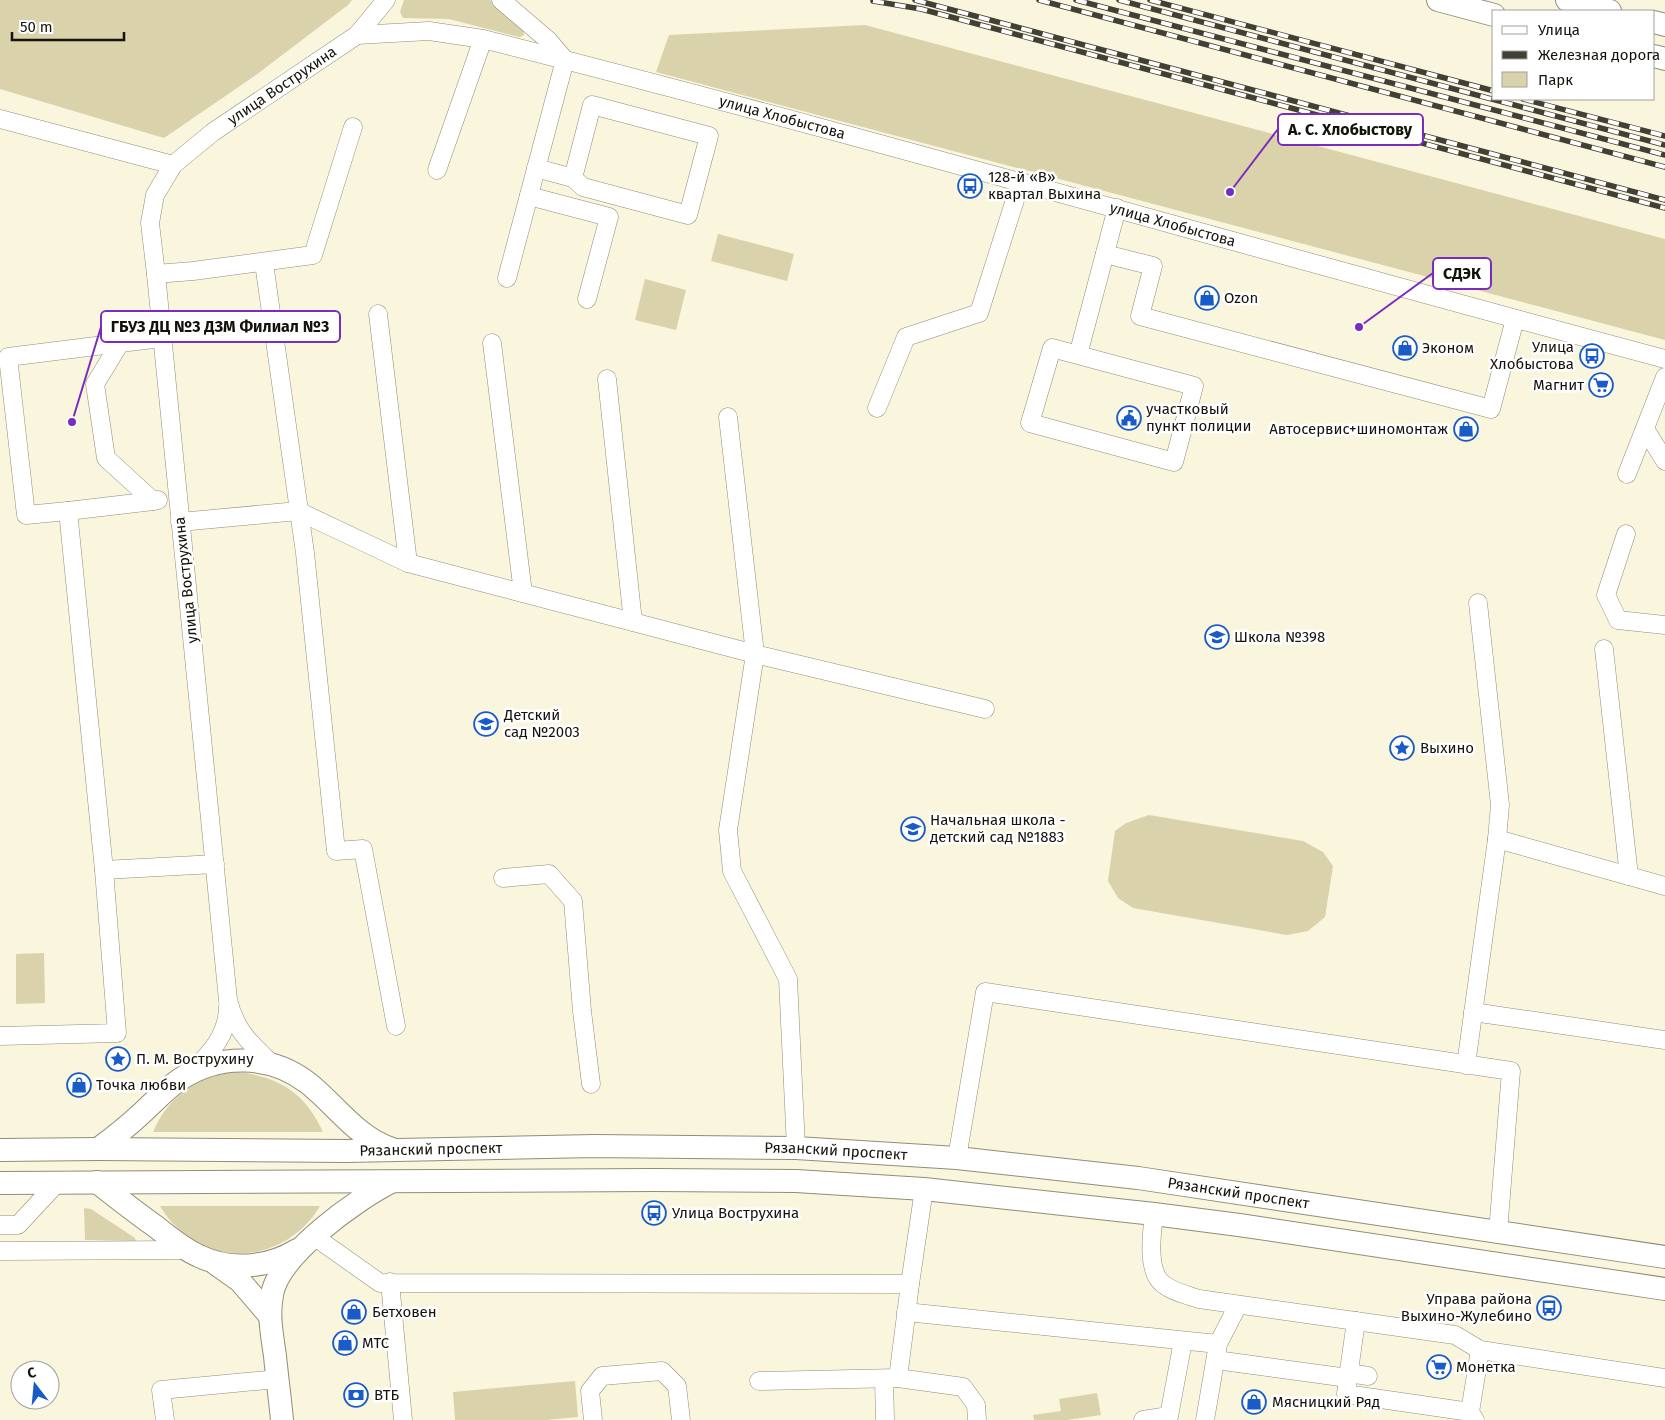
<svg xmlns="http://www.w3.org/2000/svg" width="1665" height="1420" font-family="'Fira Sans',sans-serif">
	<rect width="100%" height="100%" fill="#faf5dd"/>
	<g fill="#dad2aa">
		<polygon points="0,0 352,0 348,5 256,75 164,138 0,89"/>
		<polygon points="404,0 490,0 522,26 524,35 520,37 515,36 449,19 403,18 400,12"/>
		<polygon points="865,25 1665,239 1665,340 656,72 669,35"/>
		<polygon points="718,234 794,254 787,281 711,261"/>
		<polygon points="645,279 686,290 676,330 635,320"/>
		<polygon points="1149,815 1303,841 1323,852 1333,866 1325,917 1308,931 1287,935 1133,908 1118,898 1108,881 1115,831 1126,823"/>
		<polygon points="44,953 45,1003 16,1004 16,954"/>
		<path d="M238,1072C280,1077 305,1093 323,1132H153C168,1096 199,1075 238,1072Z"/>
		<path d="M160,1206H320C283,1268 198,1270 160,1206Z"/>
		<polygon points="84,1208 91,1209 135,1238 136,1241 85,1240"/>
		<polygon points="575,1381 578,1417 546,1420 455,1420 453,1392"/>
		<polygon points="1097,1393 1101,1415 1067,1420 1034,1420 1033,1415 1061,1411 1059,1399"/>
	</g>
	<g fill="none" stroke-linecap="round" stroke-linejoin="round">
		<g stroke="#918d77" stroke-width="19">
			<g id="minor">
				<polyline points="501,0 548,40 565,60"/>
				<path id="s1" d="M357,35L429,31L483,39C878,139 1270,254 1665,359"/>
				<polyline points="0,119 173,165"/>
				<polyline points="536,168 573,178 583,187 688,215 709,136 592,105 573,178"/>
				<polyline points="437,170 483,39"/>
				<polyline points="529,196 609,217 587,299"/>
				<polyline points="1105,254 1153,266 1140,316 1491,409 1515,319"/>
				<polyline points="264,263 305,553 336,851 363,849 396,1026"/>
				<polyline points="156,274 193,271 313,255 353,127"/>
				<polyline points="507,278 565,60"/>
				<polyline points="378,314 408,563"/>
				<polyline points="492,343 523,593"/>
				<polyline points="1078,355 1052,348 1030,423 1174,462 1194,386 1078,355 1117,208"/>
				<polyline points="607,379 633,622"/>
				<polyline points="877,408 906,337 979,313 1021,181"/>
				<polyline points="728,417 755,654 728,830 732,871 788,979 796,1148"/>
				<polyline points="1645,429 1665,461"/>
				<polyline points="1627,474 1665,377"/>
				<polyline points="158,500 153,501 106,458 95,384 120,343 162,338"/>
				<polyline points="153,501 68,511 104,870 215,864"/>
				<polyline points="68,511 26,515 8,357 120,343"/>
				<polyline points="180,522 298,511 408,563 755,654 985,709"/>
				<polyline points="1626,534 1606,595 1618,620 1665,625"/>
				<polyline points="1604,649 1629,876"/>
				<polyline points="1497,839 1665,886"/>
				<polyline points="503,878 549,874 573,901 582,1011 591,1084"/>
				<polyline points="1473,1012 1665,1040"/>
				<polyline points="0,1036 117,1033 104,870"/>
				<path id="s2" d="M273,1065C251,1044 236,1032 228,1000L156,274L150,223L155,195L173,165L213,132L357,35L386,0"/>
				<polyline points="1466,1065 1497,839 1500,805 1478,603"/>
				<path d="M192,1070C212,1053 228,1033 228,1006"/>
				<polyline points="957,1158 985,992 1511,1071 1498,1232"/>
				<path d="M1154,1214C1152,1232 1146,1271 1163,1284C1173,1292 1187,1295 1199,1299L1455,1335L1480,1350L1665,1378"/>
				<polyline points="0,1225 18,1225 57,1183"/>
				<polyline points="315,1237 380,1283 910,1284"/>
				<polyline points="0,1251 186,1250"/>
				<polyline points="390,1282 403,1420"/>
				<polyline points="906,1312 1218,1344"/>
				<polyline points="1216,1360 1348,1378 1356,1321"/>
				<polyline points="1349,1373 1368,1376"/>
				<polyline points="898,1378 910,1284 924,1189"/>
				<polyline points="1348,1378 1346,1394 1470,1412"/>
				<polyline points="884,1379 885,1420"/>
				<polyline points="759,1381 898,1378 963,1387 976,1405 977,1420"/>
				<polyline points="165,1420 161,1390 278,1379"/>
				<polyline points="593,1420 590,1391 602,1376 662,1371 677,1386 681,1420"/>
				<polyline points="1143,1420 1169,1416 1183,1341"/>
				<polyline points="1205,1420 1218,1344 1238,1305"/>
				<polyline points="1475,1420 1470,1412 1480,1350"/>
			</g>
		</g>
		<g stroke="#918d77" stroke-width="24">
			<g id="major">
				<polyline points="1438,0 1494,15"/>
				<polyline points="1567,0 1610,11"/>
				<polyline points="1654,22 1665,25"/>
				<polyline points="1654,56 1665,59"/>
				<path d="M98,1149C113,1138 128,1126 142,1113C154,1102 166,1089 179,1080C219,1053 270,1054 308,1083C336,1105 356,1137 392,1149"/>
				<path id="s3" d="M0,1150L98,1149L346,1151L594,1146L796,1148L957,1158L1138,1178L1665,1257"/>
				<path d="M97,1182C116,1197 135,1212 155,1226C169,1237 183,1249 199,1256C230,1271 268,1268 297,1250"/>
				<polyline points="0,1183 654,1180 796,1181 924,1189 1154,1214 1239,1225 1665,1289"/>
				<polyline points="216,1264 240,1281 270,1316"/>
				<path d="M282,1420C280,1398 277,1377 275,1356C272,1335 268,1315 272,1295C278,1255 357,1199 391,1182"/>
			</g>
		</g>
		<use href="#minor" stroke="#fff" stroke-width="18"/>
		<use href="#major" stroke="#fff" stroke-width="22"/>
		<g stroke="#423f34" stroke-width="5.5">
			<g id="rail">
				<polyline points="915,0 1665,200"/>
				<polyline points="1039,0 1665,167"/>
				<polyline points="1076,0 1665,155"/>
				<polyline points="1119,0 1665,145"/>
				<polyline points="1150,0 1494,91"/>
				<polyline points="873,1 921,9 1665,208"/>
				<polyline points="1523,99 1665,136"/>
			</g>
		</g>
		<use href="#rail" stroke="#fff" stroke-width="4" stroke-dasharray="11" stroke-linecap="butt"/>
	</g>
	<defs>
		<g id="bus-ring" transform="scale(1.25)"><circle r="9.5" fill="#fff" stroke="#195bc7" stroke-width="1.5"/><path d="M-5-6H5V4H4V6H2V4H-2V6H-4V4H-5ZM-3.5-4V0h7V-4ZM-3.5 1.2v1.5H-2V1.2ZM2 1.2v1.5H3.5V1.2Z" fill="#195bc7"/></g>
		<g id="shop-ring" transform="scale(1.25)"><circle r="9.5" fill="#fff" stroke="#195bc7" stroke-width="1.5"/><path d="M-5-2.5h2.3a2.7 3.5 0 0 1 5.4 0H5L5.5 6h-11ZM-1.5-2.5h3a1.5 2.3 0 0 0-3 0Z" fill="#195bc7"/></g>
		<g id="supermarket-ring" transform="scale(1.25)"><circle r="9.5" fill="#fff" stroke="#195bc7" stroke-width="1.5"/><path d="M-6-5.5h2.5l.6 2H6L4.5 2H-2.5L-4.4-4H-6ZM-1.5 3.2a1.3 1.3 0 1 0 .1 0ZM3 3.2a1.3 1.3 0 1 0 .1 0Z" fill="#195bc7"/></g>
		<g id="civic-ring" transform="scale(1.25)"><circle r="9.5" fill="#fff" stroke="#195bc7" stroke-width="1.5"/><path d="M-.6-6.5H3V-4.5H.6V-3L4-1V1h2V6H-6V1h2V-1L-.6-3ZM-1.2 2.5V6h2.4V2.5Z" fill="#195bc7"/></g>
		<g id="school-ring" transform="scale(1.25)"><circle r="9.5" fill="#fff" stroke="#195bc7" stroke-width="1.5"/><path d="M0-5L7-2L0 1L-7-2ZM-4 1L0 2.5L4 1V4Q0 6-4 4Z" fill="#195bc7"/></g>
		<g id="sight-ring" transform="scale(1.25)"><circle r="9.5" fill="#fff" stroke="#195bc7" stroke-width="1.5"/><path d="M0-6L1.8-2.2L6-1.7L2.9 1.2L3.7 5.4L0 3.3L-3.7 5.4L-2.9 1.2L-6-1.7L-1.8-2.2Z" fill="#195bc7"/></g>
		<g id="bank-ring" transform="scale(1.25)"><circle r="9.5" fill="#fff" stroke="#195bc7" stroke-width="1.5"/><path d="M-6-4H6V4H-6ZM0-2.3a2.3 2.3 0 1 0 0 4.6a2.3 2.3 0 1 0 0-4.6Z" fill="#195bc7"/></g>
	</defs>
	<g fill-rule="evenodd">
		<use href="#bus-ring" x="970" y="186"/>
		<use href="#shop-ring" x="1207" y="298"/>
		<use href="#shop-ring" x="1405" y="348"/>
		<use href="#bus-ring" x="1592" y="356"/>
		<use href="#supermarket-ring" x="1601" y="385"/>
		<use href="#civic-ring" x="1129" y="418"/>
		<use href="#shop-ring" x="1466" y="429"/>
		<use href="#school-ring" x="1217" y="637"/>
		<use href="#school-ring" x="486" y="724"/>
		<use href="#sight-ring" x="1402" y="748"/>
		<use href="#school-ring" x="913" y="829"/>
		<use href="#sight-ring" x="118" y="1059"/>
		<use href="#shop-ring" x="79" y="1085"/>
		<use href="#bus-ring" x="654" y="1213"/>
		<use href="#bus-ring" x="1549" y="1308"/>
		<use href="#shop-ring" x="354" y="1312"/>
		<use href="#shop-ring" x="345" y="1343"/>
		<use href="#supermarket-ring" x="1439" y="1367"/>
		<use href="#bank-ring" x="356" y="1395"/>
		<use href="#shop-ring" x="1254" y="1402"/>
	</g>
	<g text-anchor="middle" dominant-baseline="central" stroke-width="5" stroke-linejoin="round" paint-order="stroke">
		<g font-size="15" fill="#14120a" stroke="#fff">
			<text stroke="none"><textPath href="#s2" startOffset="1060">улица Вострухина</textPath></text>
			<text stroke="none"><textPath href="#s1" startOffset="436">улица Хлобыстова</textPath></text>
			<text stroke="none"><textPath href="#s1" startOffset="841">улица Хлобыстова</textPath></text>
			<text transform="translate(186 580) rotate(-96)">улица Вострухина</text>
			<text stroke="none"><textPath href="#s3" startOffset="431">Рязанский проспект</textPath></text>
			<text stroke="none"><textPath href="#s3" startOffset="836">Рязанский проспект</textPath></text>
			<text stroke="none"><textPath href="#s3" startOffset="1241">Рязанский проспект</textPath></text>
		</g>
		<g font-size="15" fill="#14120a" stroke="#fff" text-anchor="start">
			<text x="988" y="177">128-й «В»<tspan x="988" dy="17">квартал Выхина</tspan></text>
			<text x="1224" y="298">Ozon</text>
			<text x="1574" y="347" text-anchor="end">Улица<tspan x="1574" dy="17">Хлобыстова</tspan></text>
			<text x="1422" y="348">Эконом</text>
			<text x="1584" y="385" text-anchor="end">Магнит</text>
			<text x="1146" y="409">участковый<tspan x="1146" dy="17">пункт полиции</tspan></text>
			<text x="1448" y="429" text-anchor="end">Автосервис+шиномонтаж</text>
			<text x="1234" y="637">Школа №398</text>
			<text x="504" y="715">Детский<tspan x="504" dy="17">сад №2003</tspan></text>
			<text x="1420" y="748">Выхино</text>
			<text x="930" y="820">Начальная школа -<tspan x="930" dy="17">детский сад №1883</tspan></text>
			<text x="136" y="1059">П. М. Вострухину</text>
			<text x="96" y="1085">Точка любви</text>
			<text x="672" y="1213">Улица Вострухина</text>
			<text x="1532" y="1299" text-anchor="end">Управа района<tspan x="1532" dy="17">Выхино-Жулебино</tspan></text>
			<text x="372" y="1312">Бетховен</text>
			<text x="362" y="1343">МТС</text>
			<text x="1456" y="1367">Монетка</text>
			<text x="374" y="1395">ВТБ</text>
			<text x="1272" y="1402">Мясницкий Ряд</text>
		</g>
	</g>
	<path fill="none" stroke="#7b2cbf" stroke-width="2" d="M1230 192L1278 129M1359 327L1433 273M72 422L101 327"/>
	<g fill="#7b2cbf" stroke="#fff" stroke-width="2">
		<circle cx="1230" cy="192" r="5"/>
		<circle cx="1359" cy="327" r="5"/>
		<circle cx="72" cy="422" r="5"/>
	</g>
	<g fill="#fff" stroke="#7b2cbf" stroke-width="2">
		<rect x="1278" y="114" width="145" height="31" rx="5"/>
		<rect x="1433" y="258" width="58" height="31" rx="5"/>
		<rect x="101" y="311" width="239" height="31" rx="5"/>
	</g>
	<g font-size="16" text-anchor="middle" font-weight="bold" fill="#14120a">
		<text x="1350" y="135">А. С. Хлобыстову</text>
		<text x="1462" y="279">СДЭК</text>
		<text x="220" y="332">ГБУЗ ДЦ №3 ДЗМ Филиал №3</text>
	</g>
	<rect x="1492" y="10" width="162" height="90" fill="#ffffff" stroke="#a1a09d"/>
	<rect x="1502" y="26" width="25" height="8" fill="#ffffff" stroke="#a1a09d"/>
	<text x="1538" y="35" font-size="15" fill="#14120a">Улица</text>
	<rect x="1502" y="51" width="25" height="8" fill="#423f34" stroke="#a1a09d"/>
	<text x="1538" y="60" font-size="15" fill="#14120a">Железная дорога</text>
	<rect x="1502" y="72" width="25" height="15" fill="#dad2aa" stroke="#a1a09d"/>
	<text x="1538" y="85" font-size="15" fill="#14120a">Парк</text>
	<g transform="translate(35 1385) rotate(344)"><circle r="24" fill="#ffffff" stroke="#a1a09d"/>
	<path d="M0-4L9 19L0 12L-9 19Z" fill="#195bc7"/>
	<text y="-8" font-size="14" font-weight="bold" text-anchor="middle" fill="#14120a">С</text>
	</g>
	<path d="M12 32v8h112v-8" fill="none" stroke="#14120a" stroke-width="2.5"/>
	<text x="20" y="32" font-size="15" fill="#14120a" stroke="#ffffff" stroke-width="4" paint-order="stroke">50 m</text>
</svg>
